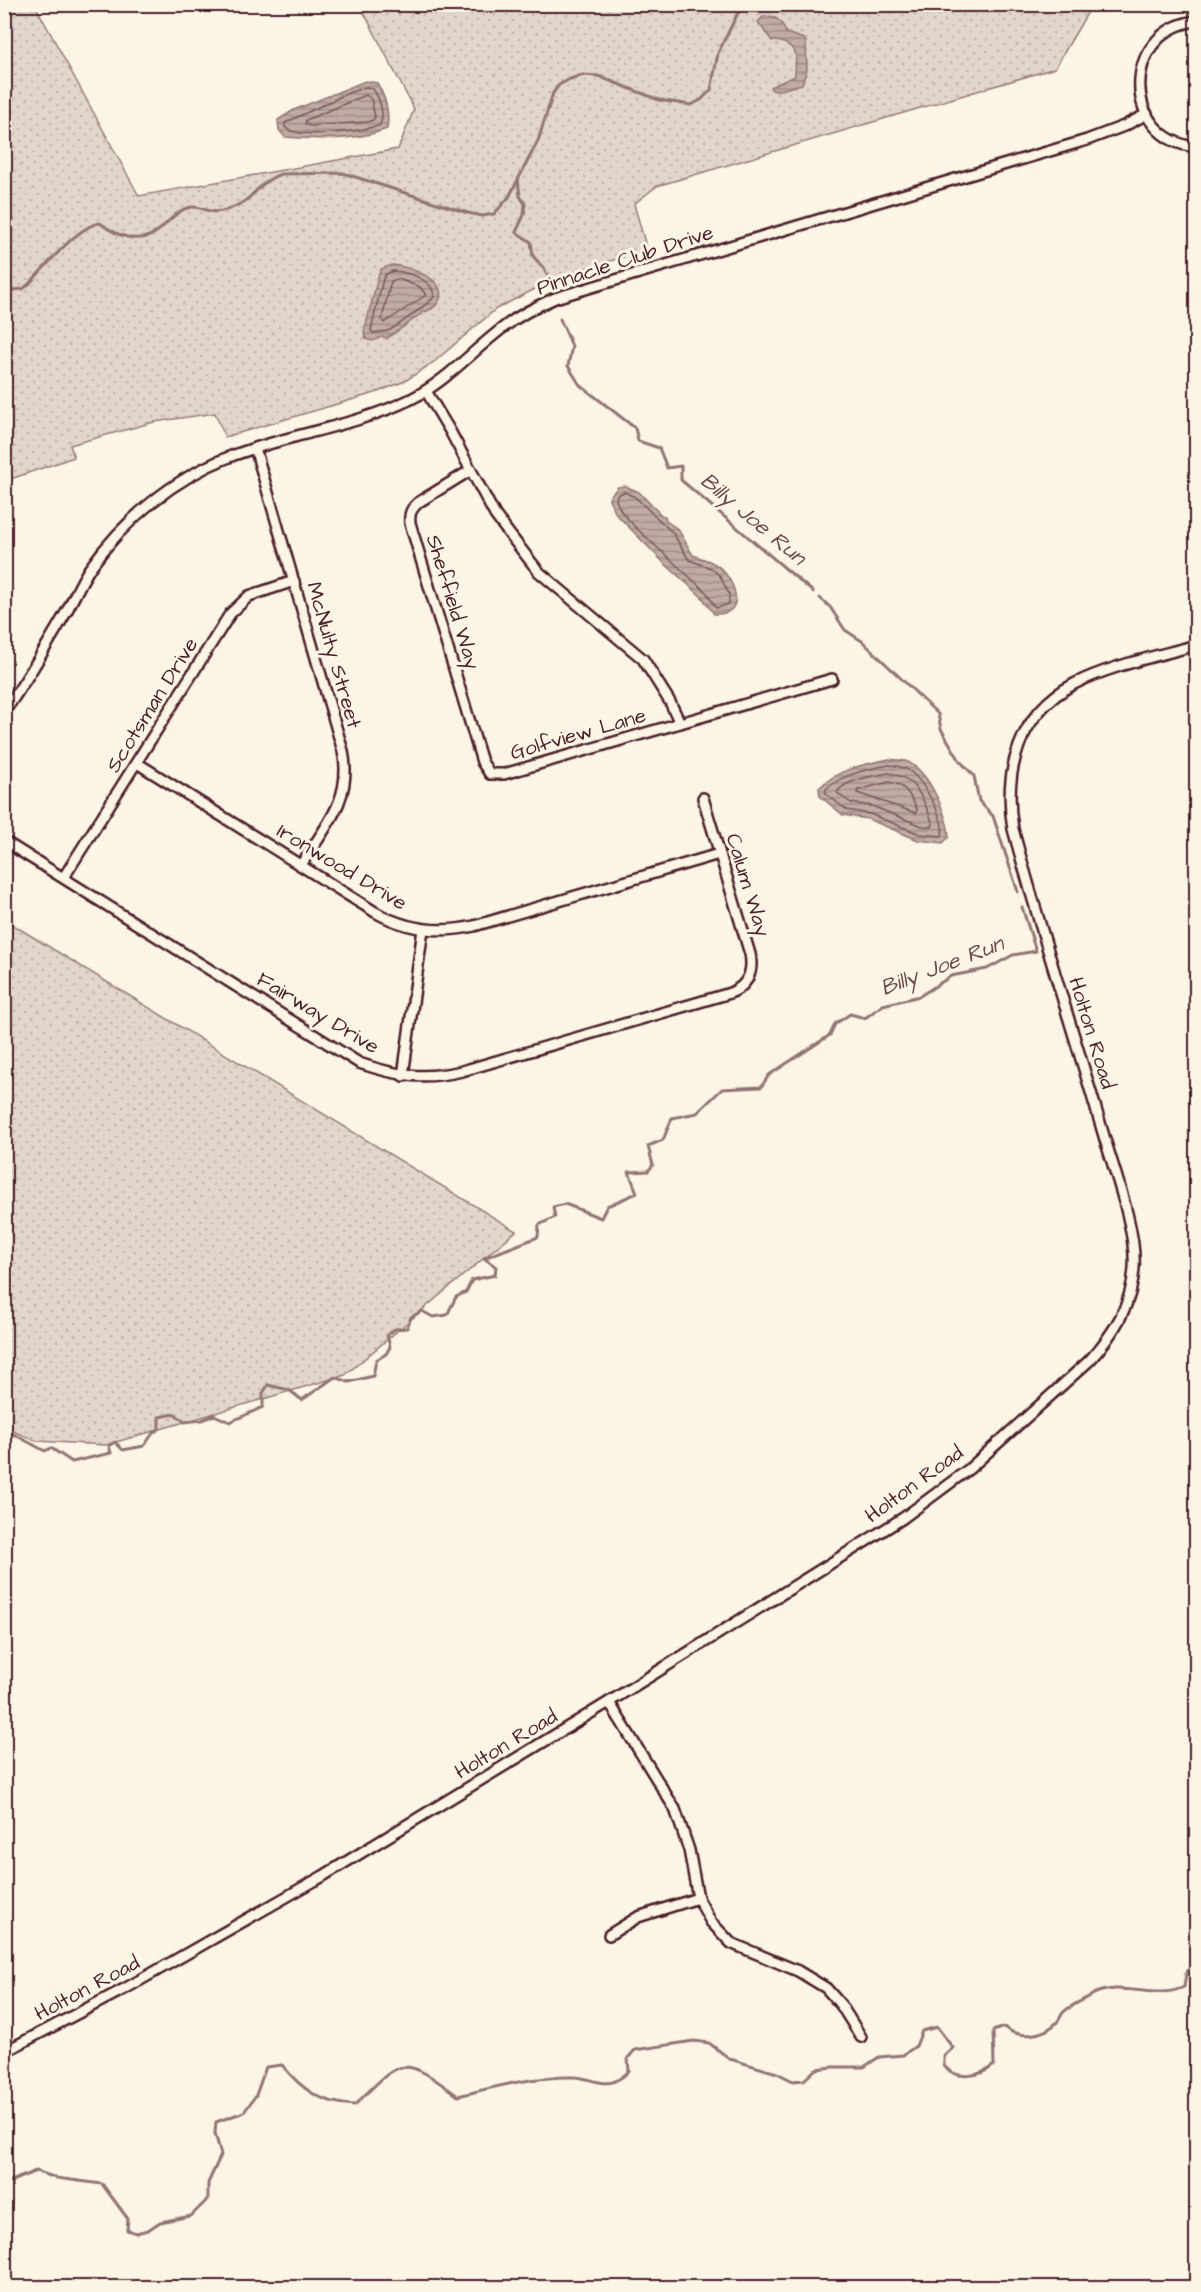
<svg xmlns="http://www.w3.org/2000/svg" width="1201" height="2292" font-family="'Architects Daughter',sans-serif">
	<defs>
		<pattern id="grass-dots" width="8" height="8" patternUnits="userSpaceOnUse" patternTransform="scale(1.5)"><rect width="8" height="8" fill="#e2d5ca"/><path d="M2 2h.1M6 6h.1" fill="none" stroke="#c3b6ae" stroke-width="1.8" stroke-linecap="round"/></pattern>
		<pattern id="water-rules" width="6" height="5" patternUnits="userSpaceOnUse" patternTransform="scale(1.5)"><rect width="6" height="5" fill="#c0aca5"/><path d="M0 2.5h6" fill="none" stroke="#9e8b87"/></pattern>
	</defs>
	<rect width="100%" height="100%" fill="#fcf5e5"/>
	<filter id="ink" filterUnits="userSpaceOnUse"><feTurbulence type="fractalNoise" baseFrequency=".0167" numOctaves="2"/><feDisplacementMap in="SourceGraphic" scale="12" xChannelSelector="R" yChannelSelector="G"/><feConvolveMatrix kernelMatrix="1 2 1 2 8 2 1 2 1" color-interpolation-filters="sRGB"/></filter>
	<g filter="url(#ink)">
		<g fill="url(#grass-dots)" stroke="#967a7a" stroke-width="1.5">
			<polygon points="4,5 35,5 139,196 398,149 414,109 360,5 1092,5 1055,68 657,186 634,204 647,250 583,269 545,284 496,309 434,362 405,381 375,393 225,437 215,413 154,422 70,445 74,457 5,481"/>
			<polygon points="5,920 516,1231 345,1375 106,1445 37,1441 5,1428"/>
		</g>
		<g fill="url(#water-rules)" stroke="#917474" stroke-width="1.5">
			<path d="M764,16C777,16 782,21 786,33L804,39L806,42L807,69L802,84L781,90H772L770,87L795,76L796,55C792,45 782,41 772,41L758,22Z"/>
			<path d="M365,81L377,83C386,98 390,112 387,129C356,141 318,140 285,137L279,130L278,120L294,110Z"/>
			<path d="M392,265C407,266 454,280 437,304C433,310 424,311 418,316C408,324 398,331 387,338L381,337C375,341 372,342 366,339L364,332L378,277L381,269Z"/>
			<path d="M625,486L639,492L661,515L665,516L666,521L678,529L693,555C700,558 709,560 715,564C734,576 750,616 714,614L702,597L665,564L616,514L609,499L610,496L618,487Z"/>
			<path d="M889,759C894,760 903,760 908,762C929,772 948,815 949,837L943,843L918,840L868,819L843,815L820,796L819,788C838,769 864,764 889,759Z"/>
		</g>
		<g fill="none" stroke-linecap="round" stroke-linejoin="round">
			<g stroke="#79575c" stroke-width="1.5">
				<path d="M366,87L373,89C380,99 385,114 380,125C365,131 296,140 285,127V123L348,93Z"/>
				<polygon points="366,95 371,99 375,117 373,120 367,122 310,126 305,124 306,120"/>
				<path d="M393,271C407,272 434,279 434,297C431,301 393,330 387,331C382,332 378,332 373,333L371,330L383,279L386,274Z"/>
				<polygon points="398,279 420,287 426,295 384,323 382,319 391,281"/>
				<polygon points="624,492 635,497 673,533 689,560 711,568 720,576 729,594 729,604 716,608 707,593 635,527 621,511 616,500 617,495"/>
				<path d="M889,765C895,766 902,766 908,770C922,779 946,819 942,836L920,834L870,814L847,810L826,794V789C843,774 868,769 889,765Z"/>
				<path d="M888,773C916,776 924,800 933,824L932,827L922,826L872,806L851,803L837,793C843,780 875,776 888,773Z"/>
				<path d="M889,782C905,784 910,795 917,809L916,813L857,793L858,790Z"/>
			</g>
			<g stroke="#917474" stroke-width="3">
				<polyline points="518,180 520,196 525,204 524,215 516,232 531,242 533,256 545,270 547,275"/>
				<path d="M4,291L23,289L29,284C45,268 77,226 100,223C117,236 140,246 159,230C169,222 177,209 192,207C198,206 204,210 210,211C221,214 236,207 245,201C258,191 264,179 281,174L343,173L468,213L482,216L494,214L509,197L538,141L553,93L559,85L570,79L583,75L598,76L659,100L691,105L701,100L711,90L718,53L740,9L746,4"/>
				<polyline points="560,319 572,346 568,366 580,385 635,428 638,441 659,448 667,468 681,466 681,480 813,592"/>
				<polyline points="820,598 830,607 845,630 862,641 938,714 941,729 960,761 974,776 979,801 993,816 1018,892"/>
				<polyline points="4,1429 45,1451 51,1448 72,1462 111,1453 109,1446 115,1442 123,1450 144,1446 153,1433 159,1429 159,1417 175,1414 185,1422 202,1420 214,1415 230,1422 263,1407 263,1393 268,1385 289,1390 302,1400 335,1377 349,1382 373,1376 376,1360 386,1354 390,1347 387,1335 395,1329 407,1328 411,1317 422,1311 433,1317 447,1315 456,1297 466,1292 472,1280 495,1275 496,1267 484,1258 538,1237 539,1225 555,1217 553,1207 565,1204 601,1218 607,1206 637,1193 629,1172 648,1171 653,1165 648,1146 663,1140 672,1118 697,1113 722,1089 761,1087 769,1075 830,1035 835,1024 850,1014 865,1018 883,1005 920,996 951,976 987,969 1013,955 1036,951 1022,907"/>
				<path d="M4,2184L36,2171L56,2178L102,2184L128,2219L127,2230L136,2233L148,2230L160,2222L191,2216L208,2199V2183L221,2155L215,2133L216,2122L244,2112L256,2095L266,2067L282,2065C302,2090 322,2104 355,2105C403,2057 402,2055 458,2096C495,2087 534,2076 573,2077C598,2078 607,2093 629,2071L628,2058L635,2050L694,2041L709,2043L730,2059L777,2073L793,2081L804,2080L816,2069L833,2067H864L879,2057L903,2055L916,2046L922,2031L937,2027L953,2048L944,2056V2066C957,2081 980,2077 994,2065L993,2031L1004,2027C1018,2039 1045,2037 1058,2021C1061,2017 1061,2013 1066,2010C1074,2004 1085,1999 1094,1994C1122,1980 1155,2001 1184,1987L1186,1973L1196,1961"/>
			</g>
			<g stroke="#4a1f2b" stroke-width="14">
				<g id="minor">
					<path d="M1196,21C1121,31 1121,139 1196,147"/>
					<polyline points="426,391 450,431 495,515 510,535 539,572 643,659 670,702 680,723"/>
					<path d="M255,448L343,751C353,799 325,827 301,865"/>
					<path d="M471,470L419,502C411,509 409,513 410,523L482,762L490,774H504L832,679"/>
					<path d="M4,712C26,681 45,649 64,616C73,600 80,583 90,568C125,519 173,479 229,457C288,434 354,427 411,399C447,381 472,351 504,327C519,315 537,306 555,298L1087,140L1124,126L1147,114"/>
					<path d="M137,763L375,912C405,929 439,934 474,926L719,854"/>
					<path d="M4,841L359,1063C397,1076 423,1080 462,1071L727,994C746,988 754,974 750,954L703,798"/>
					<polyline points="64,877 230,614 249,596 294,581"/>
					<polyline points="403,1076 423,929"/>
					<polyline points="609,1702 675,1809 689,1850 698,1898 711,1922 731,1943 798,1971 826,1988 841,2005 861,2037"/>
					<polyline points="609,1935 638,1917 698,1898"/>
					<path d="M4,2052L128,1987L323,1876L609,1702L903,1518L969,1469L1090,1360C1114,1333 1132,1305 1134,1268C1137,1229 1112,1165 1101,1126C1072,1027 1040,929 1013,829C1003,771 1019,713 1074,684C1109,666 1158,656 1196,645"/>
				</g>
			</g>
			<use href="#minor" stroke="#fcf5e5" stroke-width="9"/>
		</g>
	</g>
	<g text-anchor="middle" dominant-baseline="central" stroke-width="6" stroke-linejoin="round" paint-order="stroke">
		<g font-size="21" fill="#4a1f2b" stroke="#fcf5e5">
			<text transform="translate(625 260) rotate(-18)">Pinnacle Club Drive</text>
			<text transform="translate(453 602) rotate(73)">Sheffield Way</text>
			<text transform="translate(334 655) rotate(74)">McNulty Street</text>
			<text transform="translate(152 705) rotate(-58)">Scotsman Drive</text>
			<text transform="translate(578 734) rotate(-16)">Golfview Lane</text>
			<text transform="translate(342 867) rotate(31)">Ironwood Drive</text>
			<text transform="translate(748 885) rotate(73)">Calum Way</text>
			<text transform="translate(318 1013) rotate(31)">Fairway Drive</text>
			<text transform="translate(1092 1033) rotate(73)">Holton Road</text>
			<text transform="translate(914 1484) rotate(-36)">Holton Road</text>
			<text transform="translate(506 1744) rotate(-31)">Holton Road</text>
			<text transform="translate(87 1988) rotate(-28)">Holton Road</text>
		</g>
		<g font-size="22" font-style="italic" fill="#6d4950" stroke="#fcf5e5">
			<text transform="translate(753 519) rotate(40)">Billy Joe Run</text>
			<text transform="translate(942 966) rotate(-21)">Billy Joe Run</text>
		</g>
	</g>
	<rect width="1201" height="2292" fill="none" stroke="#fcf5e5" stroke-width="24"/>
	<rect x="12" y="12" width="1177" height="2268" fill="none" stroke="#4a1f2b" stroke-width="2" filter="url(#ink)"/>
</svg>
